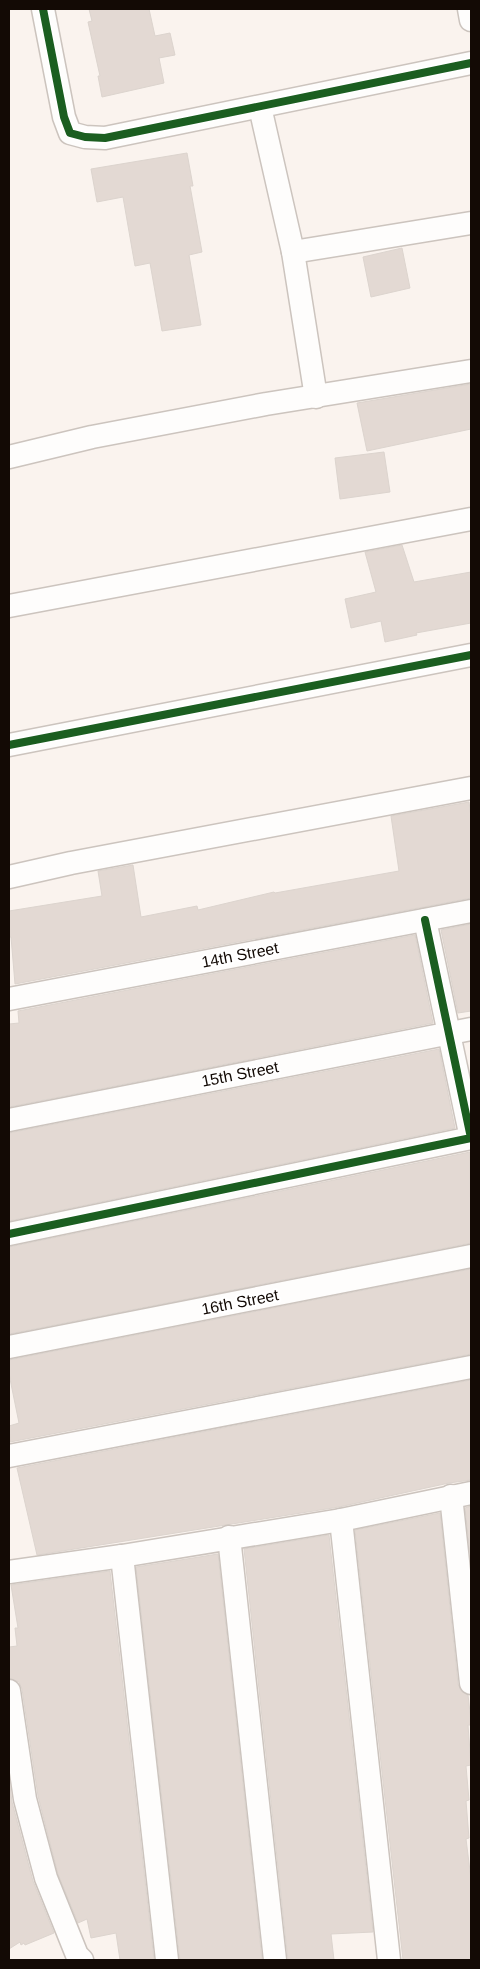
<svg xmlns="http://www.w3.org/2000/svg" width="480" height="1969" font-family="Helvetica,sans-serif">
	<rect width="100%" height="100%" fill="#faf3ee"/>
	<g fill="#e3d9d3" stroke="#dcd4ce">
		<polygon points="89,9 149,9 155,36 170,33 175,55 159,58 164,83 102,97 98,76 100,76 88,22 92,21"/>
		<polygon points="187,153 193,186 190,186 202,252 189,255 201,325 162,331 150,263 135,266 123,197 97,202 91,169"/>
		<polygon points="402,248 410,288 371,297 363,257"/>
		<polygon points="471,384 471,429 367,451 357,403"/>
		<polygon points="384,452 390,492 340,499 335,458"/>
		<polygon points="402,545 414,582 471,572 471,623 416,633 417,635 385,642 381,621 351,628 345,599 376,592 365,552"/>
		<polygon points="469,802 471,817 471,898 15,984 11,937 9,937 9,911 102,896 98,871 133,865 141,917 197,906 198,910 274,892 275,893 399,871 391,816"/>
		<polygon points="471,924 471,1011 458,1013 441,930"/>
		<polygon points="415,935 433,1023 9,1107 9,1024 19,1023 18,1011"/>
		<polygon points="439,1049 455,1128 9,1221 9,1133"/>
		<polygon points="470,1152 471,1243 9,1334 9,1247"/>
		<polygon points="471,1269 471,1354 10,1442 9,1426 19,1423 9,1374 9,1360"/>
		<polygon points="471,1380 471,1480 449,1483 339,1507 37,1555 17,1468"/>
		<polygon points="471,1506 471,1562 465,1508"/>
		<polygon points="440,1513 458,1684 461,1691 468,1695 471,1721 471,1725 468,1725 471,1765 466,1766 469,1800 466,1801 469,1838 466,1839 471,1879 471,1960 403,1960 355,1530"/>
		<polygon points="329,1535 373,1932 331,1934 334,1960 288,1960 244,1549"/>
		<polygon points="218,1554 262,1960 180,1960 136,1567"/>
		<polygon points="110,1571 154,1960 120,1960 116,1933 91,1938 87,1919 78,1923 58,1874 38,1796 22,1689 19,1682 9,1678 9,1647 17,1646 15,1628 18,1628 11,1585"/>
		<polygon points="9,1779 12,1802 33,1881 54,1933 25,1945 24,1943 21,1945 20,1942 9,1949"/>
	</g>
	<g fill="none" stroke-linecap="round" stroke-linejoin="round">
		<g stroke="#ccc4be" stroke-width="25">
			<g id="street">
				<polyline points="43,9 64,117 70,133 85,137 105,138 471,63"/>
				<polyline points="469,9 471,20"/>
				<polyline points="260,107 293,252 316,397"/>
				<polyline points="293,252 471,223"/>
				<polyline points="9,457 92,437 266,404 471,371"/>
				<polyline points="9,606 471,519"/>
				<polyline points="9,745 471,655"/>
				<polyline points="9,877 71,863 471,788"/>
				<polyline points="9,999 471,911"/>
				<polyline points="9,1120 471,1029"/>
				<polyline points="9,1234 471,1138 425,920"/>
				<polyline points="9,1347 471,1256"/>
				<polyline points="9,1456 471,1367"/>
				<polyline points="451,1496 471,1683"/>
				<polyline points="341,1520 389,1960"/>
				<polyline points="229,1537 275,1960"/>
				<polyline points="122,1556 167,1960"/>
				<polyline points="9,1572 122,1556 341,1520 471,1493"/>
				<polyline points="9,1691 25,1799 46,1878 77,1955 82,1960"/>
			</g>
		</g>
		<use href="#street" stroke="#fefdfc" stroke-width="22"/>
		<g stroke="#fff" stroke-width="11">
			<g id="cycleway">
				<polyline points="43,9 64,117 70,133 85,137 105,138 471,63"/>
				<polyline points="9,745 471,655"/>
				<polyline points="9,1234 471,1138 425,920"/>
			</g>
		</g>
		<use href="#cycleway" stroke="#1b5e20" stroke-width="8"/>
	</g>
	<g text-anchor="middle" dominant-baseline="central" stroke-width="4.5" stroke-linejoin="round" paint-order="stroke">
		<g font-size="16" fill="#130a05" stroke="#fff">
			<text transform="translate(240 955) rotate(-11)">14th Street</text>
			<text transform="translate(240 1074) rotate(-11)">15th Street</text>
			<text transform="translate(240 1302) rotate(-11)">16th Street</text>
		</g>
	</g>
	<rect width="480" height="1969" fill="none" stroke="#130a05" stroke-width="20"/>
</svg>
